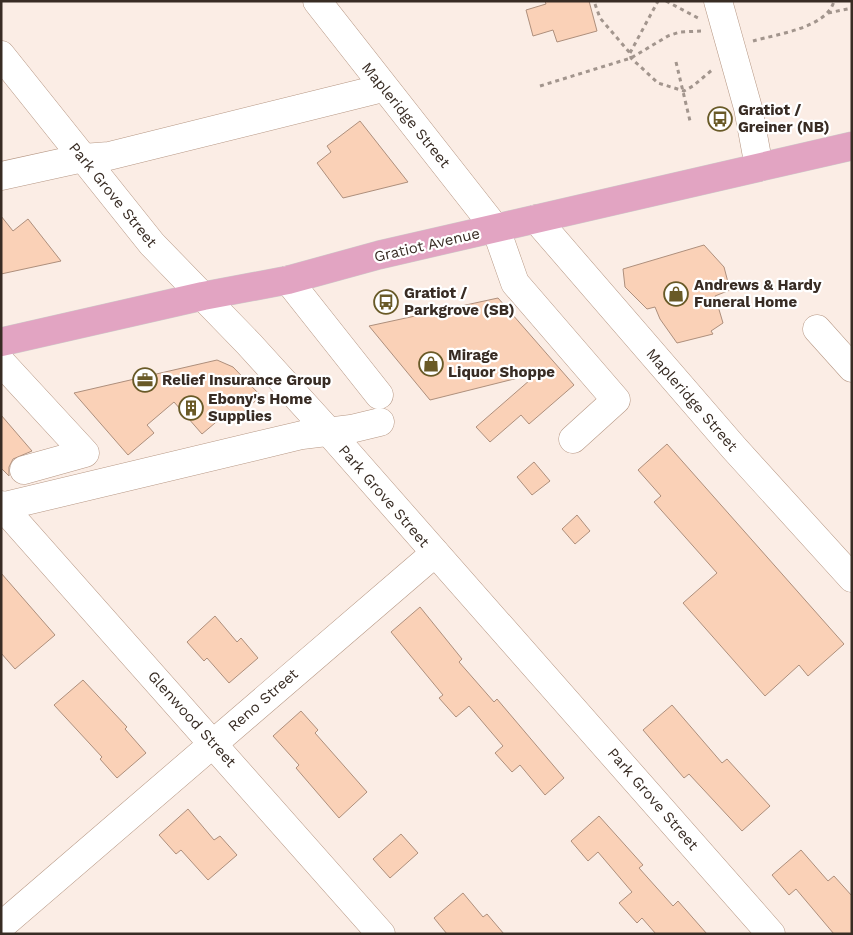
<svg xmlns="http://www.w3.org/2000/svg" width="853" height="935" font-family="'Work Sans',sans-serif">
	<rect width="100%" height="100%" fill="#fbede5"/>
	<g fill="#fad1b7" stroke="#ae8f7c">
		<polygon points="545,1 589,1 597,31 557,42 553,30 533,36 526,10 546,4"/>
		<polygon points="360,121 408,182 343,198 317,163 331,152 327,146"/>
		<polygon points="1,216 13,231 28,219 61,261 1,274"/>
		<polygon points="704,245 724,267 730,290 715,296 723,323 711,331 713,334 677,343 660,319 655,307 647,309 625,287 623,269"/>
		<polygon points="498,298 574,385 529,424 521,415 490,442 476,427 538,373 430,400 369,326"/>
		<polygon points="217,360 233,367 261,396 235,419 228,412 202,434 174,402 147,425 154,433 128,455 74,393"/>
		<polygon points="1,415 32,451 13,459 9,467 9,476 1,468"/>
		<polygon points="667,444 844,644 808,676 799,665 765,696 683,603 717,573 654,502 661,496 638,470"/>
		<polygon points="534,462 550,481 532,495 517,477"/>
		<polygon points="577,515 590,531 575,544 562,529"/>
		<polygon points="1,573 55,635 15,669 1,653"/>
		<polygon points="420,607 462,659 459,662 494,702 497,699 564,778 545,795 520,765 512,772 495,753 503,746 469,706 456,717 439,698 443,695 391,632"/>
		<polygon points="215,616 237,642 241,638 258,658 229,683 207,658 204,661 187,642"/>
		<polygon points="83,680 127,727 125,729 146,753 117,778 100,759 102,757 54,705"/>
		<polygon points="672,705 722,763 727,759 770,806 742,831 689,774 684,778 643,730"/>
		<polygon points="301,711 318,730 315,733 367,792 339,818 296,768 299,765 273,736"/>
		<polygon points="188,809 214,840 220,836 237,855 208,880 181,850 176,854 159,835"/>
		<polygon points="599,816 643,865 639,868 673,906 678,901 707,934 656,934 642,918 637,923 619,903 632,892 598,852 588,861 571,841"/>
		<polygon points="401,834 418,853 390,878 373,859"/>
		<polygon points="801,850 828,881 834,876 852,896 852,934 834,934 796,889 789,895 772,875"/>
		<polygon points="463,893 483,917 487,914 504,934 447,934 434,918"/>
	</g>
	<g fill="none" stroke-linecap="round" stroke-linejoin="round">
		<g stroke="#b69784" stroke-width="29">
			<g id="minor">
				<polyline points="317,1 496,229 515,283 616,400 573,439"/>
				<polyline points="718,1 748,108 759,167"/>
				<polyline points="1,55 152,244 249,344 329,432 771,934"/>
				<polyline points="1,176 83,158 109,156 383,88"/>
				<polyline points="536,219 734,448 852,578"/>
				<polyline points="288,280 379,395"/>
				<polyline points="817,329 852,368"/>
				<polyline points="1,362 85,453 24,470"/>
				<polyline points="1,505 381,934"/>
				<polyline points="1,507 302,435 351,429 380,422"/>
				<polyline points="1,926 435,553"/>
			</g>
		</g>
		<g stroke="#cfccca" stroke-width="29">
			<polyline id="major" points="1,342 203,296 288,280 379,255 852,146"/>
		</g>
		<g stroke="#a2958d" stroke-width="3" stroke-dasharray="4 4" stroke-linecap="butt">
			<polyline points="666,1 698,18"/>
			<polyline points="595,4 600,18 630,53 631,58 658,83 684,91 693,86 712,70"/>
			<polyline points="828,13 852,8"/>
			<path d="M753,41C777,34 827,28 834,1"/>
			<polyline points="630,53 658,1"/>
			<polyline points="676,62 690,121"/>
			<polyline points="540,86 631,58 668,36 680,32 701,31"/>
		</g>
		<use href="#minor" stroke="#fff" stroke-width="28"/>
		<use href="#major" stroke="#e2a4c2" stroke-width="28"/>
	</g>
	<defs>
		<g id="bus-ring" transform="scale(1.25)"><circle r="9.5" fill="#fff" stroke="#695a27" stroke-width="1.5"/><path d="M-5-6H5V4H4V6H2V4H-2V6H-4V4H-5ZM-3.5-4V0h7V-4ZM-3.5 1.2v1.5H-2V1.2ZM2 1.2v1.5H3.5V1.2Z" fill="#695a27"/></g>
		<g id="shop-ring" transform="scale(1.25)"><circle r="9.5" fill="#fff" stroke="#695a27" stroke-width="1.5"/><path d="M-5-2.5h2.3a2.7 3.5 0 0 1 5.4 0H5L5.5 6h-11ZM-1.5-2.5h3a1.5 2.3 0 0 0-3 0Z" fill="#695a27"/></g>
		<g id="office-ring" transform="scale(1.25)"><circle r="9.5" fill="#fff" stroke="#695a27" stroke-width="1.5"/><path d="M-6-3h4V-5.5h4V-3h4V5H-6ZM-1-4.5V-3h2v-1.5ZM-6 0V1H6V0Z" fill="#695a27"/></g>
		<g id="building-ring" transform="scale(1.25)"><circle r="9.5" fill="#fff" stroke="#695a27" stroke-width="1.5"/><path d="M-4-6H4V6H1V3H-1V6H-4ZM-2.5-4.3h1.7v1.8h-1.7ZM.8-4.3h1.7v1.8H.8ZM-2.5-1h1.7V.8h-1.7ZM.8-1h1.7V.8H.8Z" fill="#695a27"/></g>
	</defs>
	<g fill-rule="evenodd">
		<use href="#bus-ring" x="720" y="119"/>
		<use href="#shop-ring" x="676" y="294"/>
		<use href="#bus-ring" x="386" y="302"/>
		<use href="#shop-ring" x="431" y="364"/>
		<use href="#office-ring" x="145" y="380"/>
		<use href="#building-ring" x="191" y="408"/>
	</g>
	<g text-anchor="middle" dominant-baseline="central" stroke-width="4.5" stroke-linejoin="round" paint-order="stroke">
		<g font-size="15" font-weight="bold" fill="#382c24" stroke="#fff" text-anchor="start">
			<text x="738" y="110">Gratiot /<tspan x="738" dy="17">Greiner (NB)</tspan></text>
			<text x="694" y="285">Andrews &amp; Hardy<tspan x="694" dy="17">Funeral Home</tspan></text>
			<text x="404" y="293">Gratiot /<tspan x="404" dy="17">Parkgrove (SB)</tspan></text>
			<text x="448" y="355">Mirage<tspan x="448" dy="17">Liquor Shoppe</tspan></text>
			<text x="162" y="380">Relief Insurance Group</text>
			<text x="208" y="399">Ebony's Home<tspan x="208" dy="17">Supplies</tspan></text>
		</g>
		<g font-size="15" fill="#382c24" stroke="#fff">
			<text transform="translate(406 115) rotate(51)">Mapleridge Street</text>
			<text transform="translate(113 195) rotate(51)">Park Grove Street</text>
			<text transform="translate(427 245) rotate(-13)">Gratiot Avenue</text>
			<text transform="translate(692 400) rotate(49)">Mapleridge Street</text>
			<text transform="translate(384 496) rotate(49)">Park Grove Street</text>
			<text transform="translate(263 700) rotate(-41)">Reno Street</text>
			<text transform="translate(192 719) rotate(48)">Glenwood Street</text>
			<text transform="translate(653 799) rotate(49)">Park Grove Street</text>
		</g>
	</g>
	<rect width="853" height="935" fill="none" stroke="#382c24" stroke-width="5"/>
</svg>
